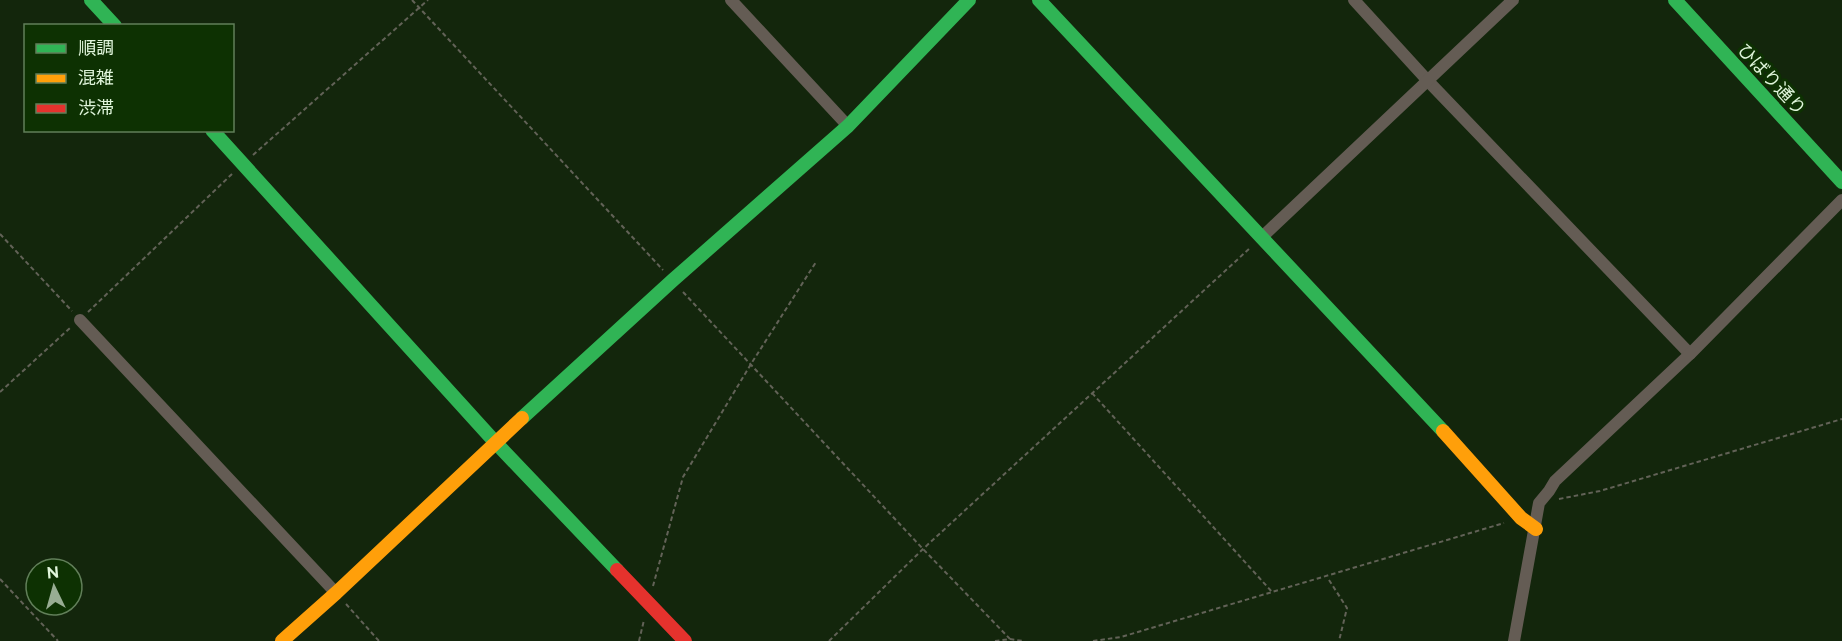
<svg xmlns="http://www.w3.org/2000/svg" width="1842" height="641" font-family="Raleway,'Noto Sans JP',sans-serif">
	<rect width="100%" height="100%" fill="#13260c"/>
	<g fill="none" stroke-linecap="round" stroke-linejoin="round">
		<g stroke="#626257" stroke-width="2" stroke-dasharray="4.5 3" stroke-linecap="butt">
			<polyline points="412,0 663,270"/>
			<polyline points="253,155 428,0"/>
			<polyline points="0,234 72,311"/>
			<polyline points="683,292 923,549 1010,639"/>
			<polyline points="88,312 233,173"/>
			<polyline points="0,392 70,328"/>
			<polyline points="1092,393 1273,593"/>
			<polyline points="1559,499 1600,491 1842,419"/>
			<polyline points="0,579 58,641"/>
			<polyline points="1329,580 1347,608 1339,641"/>
			<polyline points="653,586 683,477 751,364 816,262"/>
			<polyline points="346,604 379,641"/>
			<polyline points="639,641 644,620"/>
			<polyline points="829,641 923,549 1250,248"/>
			<polyline points="995,641 1010,639 1023,641"/>
			<polyline points="1093,641 1121,637 1504,523"/>
		</g>
		<g stroke="#645c54" stroke-width="12">
			<polyline points="731,0 848,126"/>
			<polyline points="1354,0 1428,81 1690,354"/>
			<polyline points="1261,238 1513,0"/>
			<polyline points="80,320 336,593"/>
			<polyline points="1514,641 1539,503 1549,491 1555,481 1690,354 1842,200"/>
		</g>
		<g stroke="#30b455" stroke-width="14">
			<polyline points="91,0 115,26"/>
			<polyline points="1039,0 1443,431"/>
			<polyline points="1675,0 1842,182"/>
			<polyline points="212,130 495,442 617,570"/>
			<polyline points="522,418 673,280 848,126 969,0"/>
		</g>
		<g stroke="#ff9f0a" stroke-width="14">
			<polyline points="1443,431 1521,518 1536,529"/>
			<polyline points="282,641 336,593 522,418"/>
		</g>
		<polyline stroke="#e5322d" stroke-width="14" points="617,570 685,641"/>
	</g>
	<g text-anchor="middle" dominant-baseline="central" stroke-width="6" stroke-linejoin="round" paint-order="stroke">
		<g font-size="18" fill="#e0f5db" stroke="#0d3102">
			<text transform="translate(1772 79) rotate(47)">ひばり通り</text>
		</g>
	</g>
	<rect x="24" y="24" width="210" height="108" fill="#0d3102" stroke="#617f59" stroke-width="1.5"/>
	<rect x="36" y="44" width="30" height="9" fill="#30b455" stroke="#617f59" stroke-width="1.5"/>
	<text x="78" y="54" font-size="18" fill="#e0f5db">順調</text>
	<rect x="36" y="74" width="30" height="9" fill="#ff9f0a" stroke="#617f59" stroke-width="1.5"/>
	<text x="78" y="84" font-size="18" fill="#e0f5db">混雑</text>
	<rect x="36" y="104" width="30" height="9" fill="#e5322d" stroke="#617f59" stroke-width="1.5"/>
	<text x="78" y="114" font-size="18" fill="#e0f5db">渋滞</text>
	<g transform="translate(54 587) rotate(355)"><circle r="28" fill="#0d3102" stroke="#617f59" stroke-width="1.5"/>
	<path d="M0-4.5L10 22L0 15L-10 22Z" fill="#98ad93"/>
	<text y="-9" font-size="16" font-weight="bold" text-anchor="middle" fill="#e0f5db">N</text>
	</g>
</svg>
